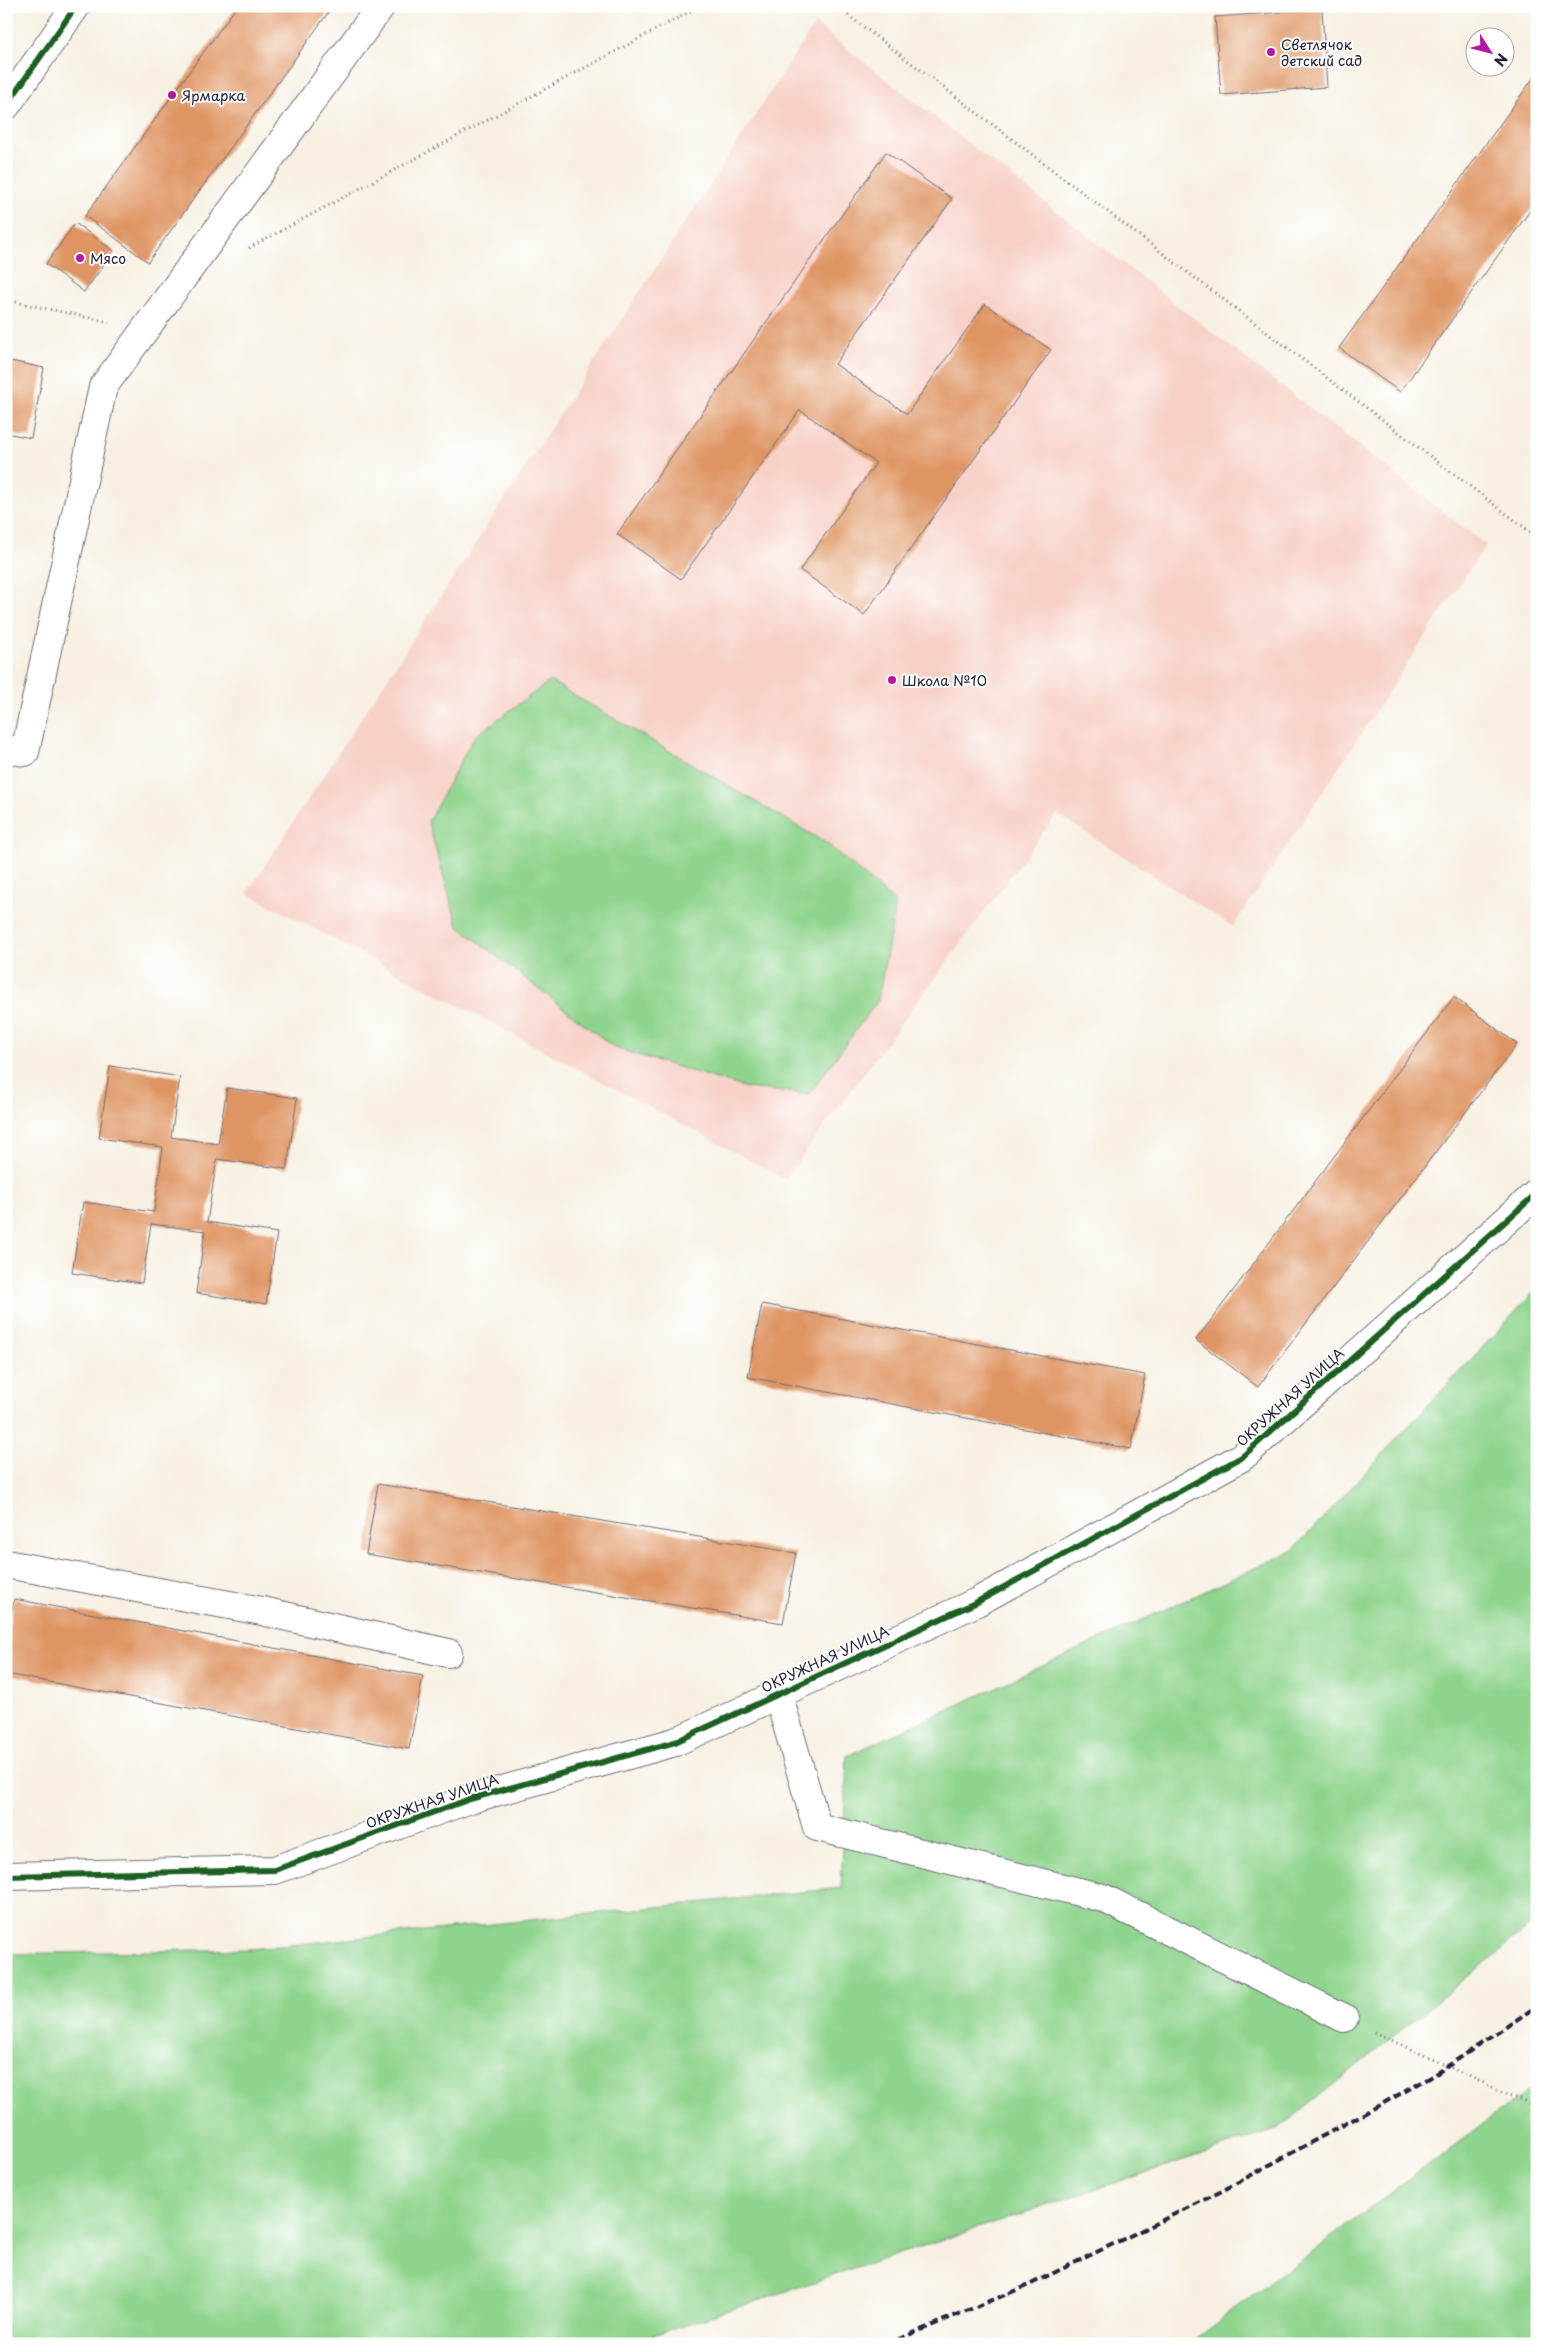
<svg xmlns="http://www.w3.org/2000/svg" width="1543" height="2350" font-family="'Playpen Sans',sans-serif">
	<rect width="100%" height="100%" fill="#fff"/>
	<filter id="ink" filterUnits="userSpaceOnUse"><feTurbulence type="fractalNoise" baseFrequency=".02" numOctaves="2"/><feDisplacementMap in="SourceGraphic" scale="10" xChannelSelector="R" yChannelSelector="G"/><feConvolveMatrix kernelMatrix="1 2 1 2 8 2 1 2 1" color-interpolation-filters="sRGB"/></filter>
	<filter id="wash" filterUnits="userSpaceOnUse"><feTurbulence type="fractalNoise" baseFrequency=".0096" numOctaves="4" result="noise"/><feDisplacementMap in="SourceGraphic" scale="20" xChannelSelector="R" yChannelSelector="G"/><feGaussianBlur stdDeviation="1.12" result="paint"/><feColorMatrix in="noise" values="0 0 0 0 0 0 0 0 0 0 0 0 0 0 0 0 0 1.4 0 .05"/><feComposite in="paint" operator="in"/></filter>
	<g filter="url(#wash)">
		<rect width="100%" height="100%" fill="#f7f0e2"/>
		<polygon fill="#f7d1c7" points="815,24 1486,545 1233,927 1057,814 785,1179 247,893"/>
		<g fill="#8fd48d" stroke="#587b64">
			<polygon points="550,681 826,843 896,903 878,1000 809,1094 747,1088 615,1048 458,926 428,822 474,737"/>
			<polygon points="1537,1289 1537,1921 1278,2129 626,2344 6,2344 6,1954 250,1949 841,1888 847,1756 1292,1551"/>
			<polygon points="1537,2084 1537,2344 1188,2344"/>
		</g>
		<g id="blocks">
			<g fill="#df9564">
				<polygon points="237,6 333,6 148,262 85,216"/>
				<polygon points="1283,6 1357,6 1322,10 1327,87 1221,95 1215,17 1283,12"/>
				<polygon points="1537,73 1537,201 1400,392 1339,348"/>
				<polygon points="886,152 952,199 835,364 907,414 985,304 1051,350 864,615 800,570 876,463 800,410 681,579 617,534"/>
				<polygon points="75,223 114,251 84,292 46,264"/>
				<polygon points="6,360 44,368 31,438 6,433"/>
				<polygon points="1454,997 1517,1044 1258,1387 1196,1340"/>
				<polygon points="110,1066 180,1077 171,1137 218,1144 227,1088 297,1098 287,1169 217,1159 207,1222 277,1233 266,1304 196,1293 205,1231 151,1224 142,1283 72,1273 83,1202 154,1212 163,1147 99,1138"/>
				<polygon points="762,1304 1145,1375 1131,1449 748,1377"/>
				<polygon points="378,1484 796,1553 783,1623 366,1554"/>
				<polygon points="14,1599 423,1676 409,1749 6,1674 6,1642"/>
			</g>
		</g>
	</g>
	<g filter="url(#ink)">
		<use href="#blocks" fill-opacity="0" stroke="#6d6a75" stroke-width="1"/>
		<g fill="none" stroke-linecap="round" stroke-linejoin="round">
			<g stroke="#6d6a75" stroke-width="30">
				<g id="minor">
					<polyline points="6,106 76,6"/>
					<polyline points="6,749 25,752 103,387 381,6"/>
					<polyline points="6,1564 262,1611 448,1653"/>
					<polyline points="778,1694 817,1827 1103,1898 1344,2018"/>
					<polyline points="6,1876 275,1870 470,1799 675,1742 977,1602 1242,1457 1537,1193"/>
				</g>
			</g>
			<g stroke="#6d6a75" stroke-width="3" stroke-dasharray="1 4" stroke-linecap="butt">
				<polyline points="836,6 1537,537"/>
				<polyline points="249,248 700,6"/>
				<polyline points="6,300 109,322"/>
				<polyline points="1374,2032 1537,2108"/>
			</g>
			<use href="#minor" stroke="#fff" stroke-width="28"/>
			<polyline stroke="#22223b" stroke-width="4" stroke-dasharray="8 4" stroke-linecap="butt" points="887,2344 1031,2284 1222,2191 1433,2076 1537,2006"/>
			<g stroke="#fff" stroke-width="9">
				<g id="cycleway">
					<polyline points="6,106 76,6"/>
					<polyline points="6,1876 275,1870 470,1799 675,1742 977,1602 1242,1457 1537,1193"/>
				</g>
			</g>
			<use href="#cycleway" stroke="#1b5e20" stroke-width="6"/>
		</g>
	</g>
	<g fill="#b5179e" stroke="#fff" stroke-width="2">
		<circle cx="1271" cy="52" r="5"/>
		<circle cx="172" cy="95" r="5"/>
		<circle cx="80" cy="258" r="5"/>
		<circle cx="892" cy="680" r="5"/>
	</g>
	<g text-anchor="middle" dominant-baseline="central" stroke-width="4" stroke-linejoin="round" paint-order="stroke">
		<g font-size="14" fill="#22223b" stroke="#fff" text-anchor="start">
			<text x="1281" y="44">Светлячок<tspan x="1281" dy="16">детский сад</tspan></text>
			<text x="182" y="95">Ярмарка</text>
			<text x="90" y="258">Мясо</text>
			<text x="902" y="680">Школа №10</text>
		</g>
		<g font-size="14" fill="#22223b" stroke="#fff">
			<text transform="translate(1290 1397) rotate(-42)">ОКРУЖНАЯ УЛИЦА</text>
			<text transform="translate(825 1659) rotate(-25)">ОКРУЖНАЯ УЛИЦА</text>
			<text transform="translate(432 1801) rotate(-19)">ОКРУЖНАЯ УЛИЦА</text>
		</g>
	</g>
	<rect width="1543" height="2350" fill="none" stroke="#fff" stroke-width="25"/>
	<g transform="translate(1490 52) rotate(126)"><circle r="24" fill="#ffffff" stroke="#a7a7b1"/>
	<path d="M0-4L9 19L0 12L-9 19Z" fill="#b5179e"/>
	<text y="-8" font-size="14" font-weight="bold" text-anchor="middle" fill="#22223b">N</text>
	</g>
</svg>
